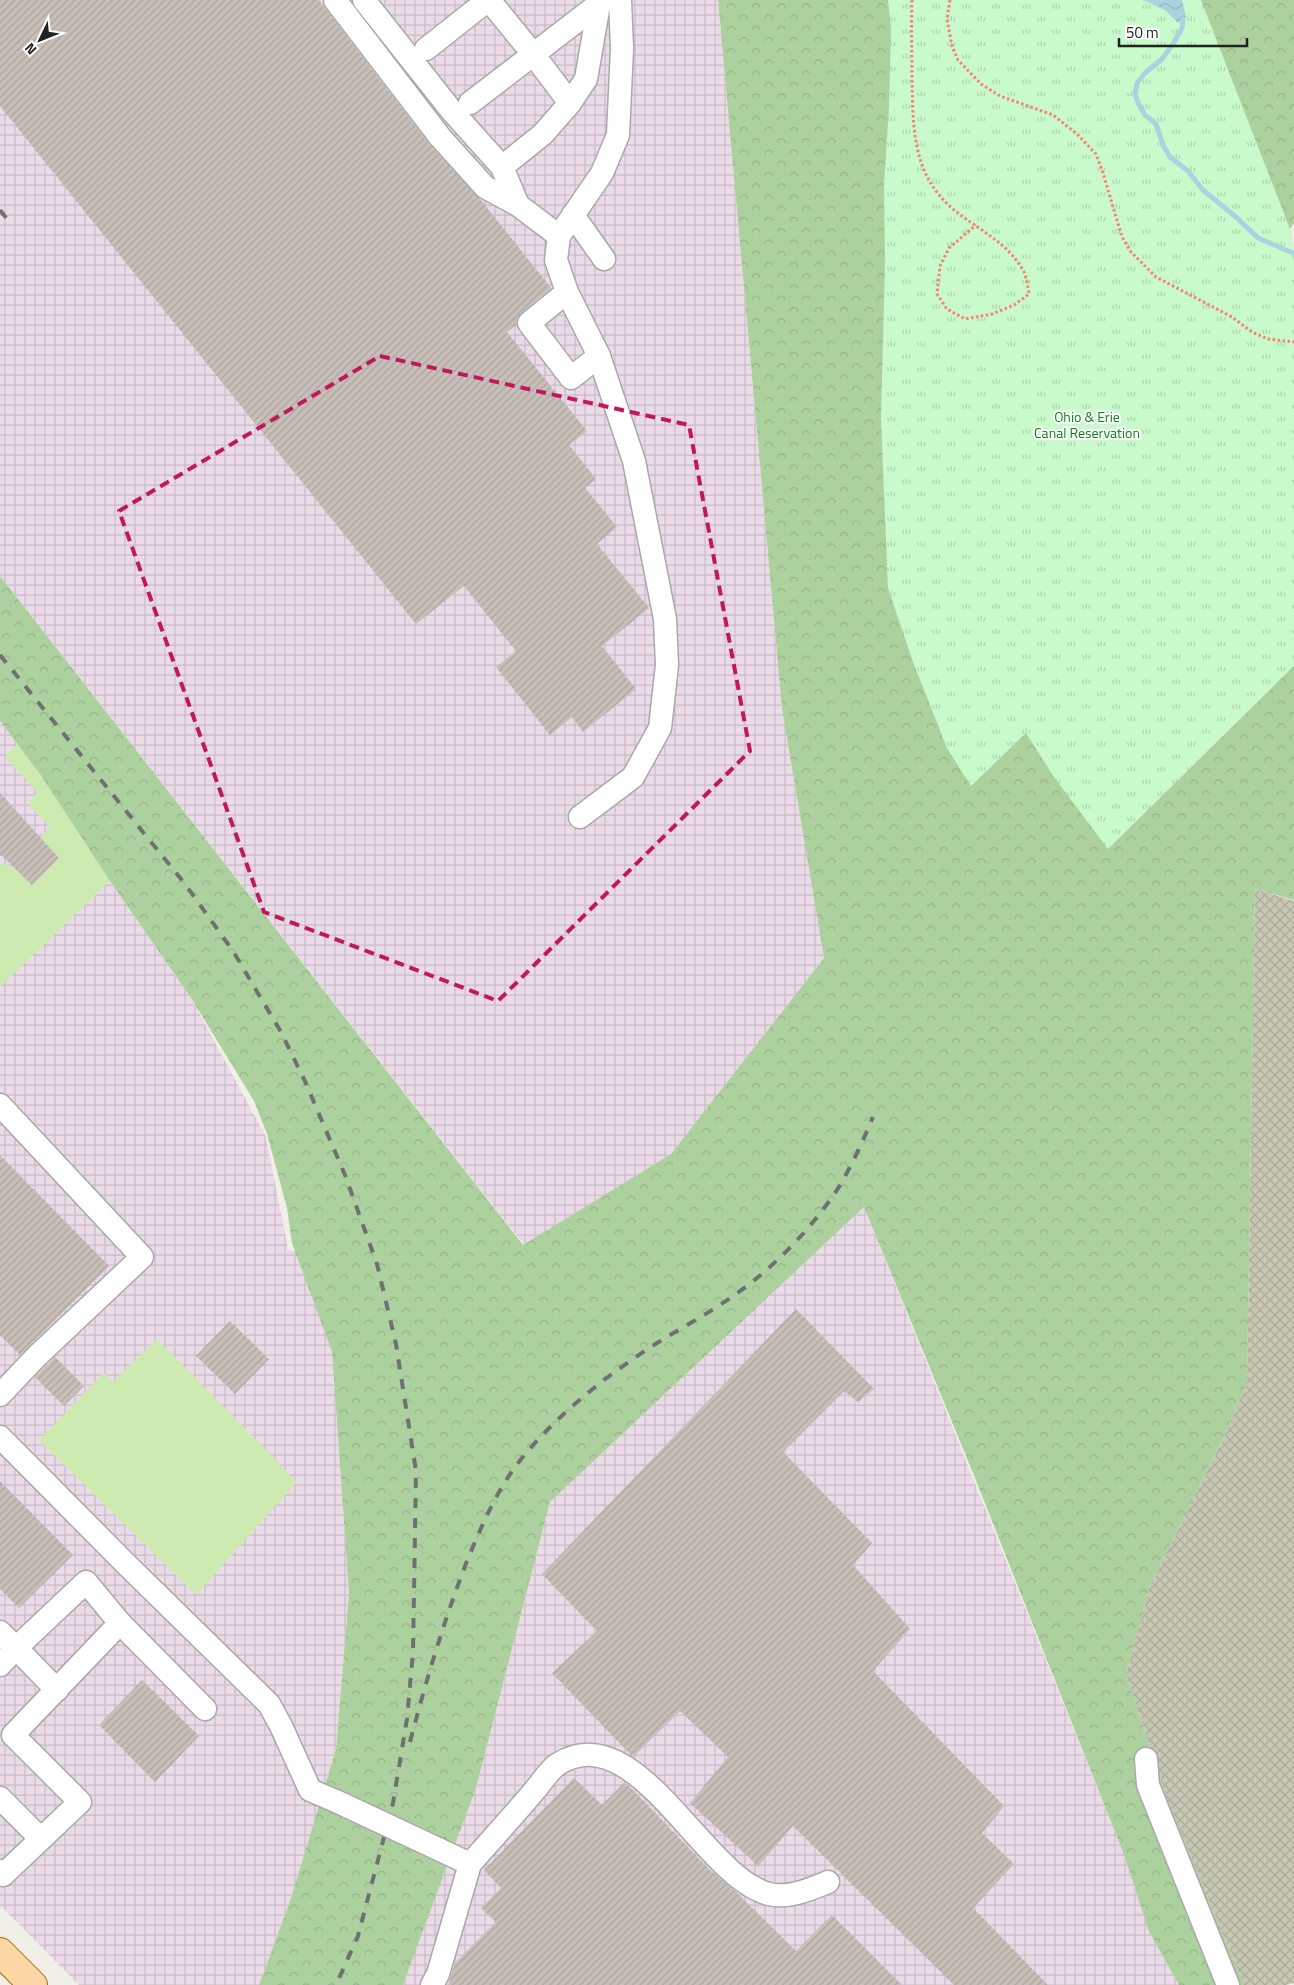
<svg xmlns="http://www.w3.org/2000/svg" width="1294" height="1985" font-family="'Titillium Web',sans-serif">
	<defs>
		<pattern id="industrial-grid" width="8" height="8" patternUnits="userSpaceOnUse" patternTransform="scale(1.25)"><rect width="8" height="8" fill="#ebdbe8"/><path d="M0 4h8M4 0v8" fill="none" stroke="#c9bcc7"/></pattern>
		<pattern id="construction-cross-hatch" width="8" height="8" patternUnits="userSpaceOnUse" patternTransform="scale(1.25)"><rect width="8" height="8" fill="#c7c7b4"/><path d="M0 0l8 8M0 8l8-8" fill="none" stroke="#abab9a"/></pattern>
		<pattern id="forest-crowns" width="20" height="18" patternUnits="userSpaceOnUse" patternTransform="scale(1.25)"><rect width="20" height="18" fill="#add19e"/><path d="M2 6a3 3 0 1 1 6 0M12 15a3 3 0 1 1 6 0" fill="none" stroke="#95b388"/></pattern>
		<pattern id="park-tufts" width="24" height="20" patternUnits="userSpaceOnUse" patternTransform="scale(1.25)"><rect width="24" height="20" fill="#c8facc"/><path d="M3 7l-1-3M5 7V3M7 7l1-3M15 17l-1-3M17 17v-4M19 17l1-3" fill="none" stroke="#acd6af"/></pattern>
		<pattern id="water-waves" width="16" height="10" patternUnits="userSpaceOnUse" patternTransform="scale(1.25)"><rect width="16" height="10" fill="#aad3df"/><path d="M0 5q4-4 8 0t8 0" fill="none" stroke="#92b5bf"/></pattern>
		<pattern id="building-hatch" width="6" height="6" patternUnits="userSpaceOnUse" patternTransform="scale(1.25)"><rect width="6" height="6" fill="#c7bfb8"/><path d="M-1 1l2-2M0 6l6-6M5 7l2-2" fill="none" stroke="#aba49e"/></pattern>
	</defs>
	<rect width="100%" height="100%" fill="#f2efe9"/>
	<g fill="url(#industrial-grid)">
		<polygon points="0,0 718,0 782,709 824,958 671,1154 524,1245 0,576"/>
		<polygon points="0,721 40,774 110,881 191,998 266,1137 288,1249 303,1255 332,1352 349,1593 336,1749 291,1898 259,1985 79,1985 0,1905"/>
		<polygon points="864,1207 1124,1855 1149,1932 1179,1985 403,1985 476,1788 550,1502"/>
	</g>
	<polygon fill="url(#construction-cross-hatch)" points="1255,889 1294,901 1294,1983 1286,1985 1244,1985 1166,1796 1126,1674 1150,1586 1223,1439 1247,1383"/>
	<g fill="#cdebb0">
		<polygon points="17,744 40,774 110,881 0,987 0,863 12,866 32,885 59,858 40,838 50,827 28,804 37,792 5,757"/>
		<polygon points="157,1339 297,1482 196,1595 39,1440 104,1373 113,1382"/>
	</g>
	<polygon fill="url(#forest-crowns)" points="718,0 1294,0 1294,223 1290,229 1294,254 1294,900 1255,889 1247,1383 1223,1439 1150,1586 1126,1674 1166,1796 1244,1985 1179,1985 1149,1932 1124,1855 975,1478 864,1207 550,1502 476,1788 403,1985 259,1985 291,1898 336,1749 349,1593 332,1352 292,1243 287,1208 267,1134 254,1101 191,998 110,881 40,774 0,721 0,576 523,1245 671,1154 824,958 782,709"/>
	<polygon fill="url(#park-tufts)" points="888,0 1201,0 1290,229 1294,254 1294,666 1108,849 1054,777 1026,733 971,786 947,748 913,662 888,588 881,419 885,263 884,185 889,107 891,29"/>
	<polygon fill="url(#water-waves)" points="1143,0 1182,0 1186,17 1178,23 1165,10"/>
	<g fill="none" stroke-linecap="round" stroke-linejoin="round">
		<polyline stroke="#aad3df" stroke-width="5" points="1183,19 1182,28 1173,44 1162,59 1145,73 1137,83 1135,94 1139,105 1145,115 1156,124 1163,145 1170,157 1188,171 1203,190 1236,217 1258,238 1293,253"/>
	</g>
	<g fill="url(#building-hatch)">
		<polygon points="0,0 319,0 430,145 480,199 551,288 521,313 517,319 516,325 507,332 587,431 569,445 596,479 585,488 617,527 597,544 649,608 602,646 636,689 583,732 572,717 550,735 496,667 516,651 464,586 416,624 0,106"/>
		<polygon points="0,793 59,858 32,885 0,854"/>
		<polygon points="0,1155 109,1266 20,1355 0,1335"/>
		<polygon points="796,1309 874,1389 858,1402 844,1391 783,1452 872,1543 853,1565 910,1629 873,1671 1004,1806 982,1833 1014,1864 973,1908 1048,1985 954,1985 793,1826 758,1866 690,1803 728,1757 680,1711 633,1757 552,1673 597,1631 542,1574"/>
		<polygon points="230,1321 269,1359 235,1394 196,1356"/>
		<polygon points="55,1357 84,1386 64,1406 35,1377"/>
		<polygon points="0,1481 73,1555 19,1608 0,1589"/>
		<polygon points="142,1680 199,1736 155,1782 99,1725"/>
		<polygon points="574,1778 602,1805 624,1783 630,1787 709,1869 735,1891 796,1951 832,1915 902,1985 448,1985 455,1963 496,1922 481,1908 501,1888 484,1870"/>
	</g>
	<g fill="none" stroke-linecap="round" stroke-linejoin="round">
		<g stroke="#a9a9a9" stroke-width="25">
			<g id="minor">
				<polyline points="335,0 440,137 485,187 518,205 559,236"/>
				<polyline points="364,0 451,110 502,167 518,205"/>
				<polyline points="489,0 533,54 570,103 586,79 599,4"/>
				<polyline points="426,49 488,0"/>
				<polyline points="470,103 604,0"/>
				<polyline points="502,167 543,134 570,103"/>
				<polyline points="573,215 604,259"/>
				<polyline points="567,292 529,323 571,378 599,356 567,292 556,260 559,236 602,173 618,135 622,48 620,0"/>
				<polyline points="580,817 633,777 660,728 667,665 665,619 634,461 599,356"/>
				<polyline points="0,1105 142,1257 37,1356 0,1395"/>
				<polyline points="0,1437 127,1565 269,1704 281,1726 310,1790 338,1802"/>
				<polyline points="120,1623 205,1709"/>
				<polyline points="0,1632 16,1648 86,1582 120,1623 13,1735 80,1802 41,1839 0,1798"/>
				<polyline points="0,1665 16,1648 57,1690"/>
				<polyline points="1146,1759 1148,1785 1228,1985"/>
				<path d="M470,1864C492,1839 514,1815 535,1790C542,1782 549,1770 558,1764C637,1715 702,1877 769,1894C788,1899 811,1889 828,1882"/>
				<polyline points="0,1871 3,1875 41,1839"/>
				<polyline points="432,1985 438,1974 470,1864 436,1848"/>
			</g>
		</g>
		<g stroke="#a06b00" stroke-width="30">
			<polyline id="major" points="0,1952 33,1985"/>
		</g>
		<g stroke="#fa8072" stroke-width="3" stroke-dasharray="2.5 2.5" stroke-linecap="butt">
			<path d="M912,0C911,27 912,53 912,80C913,121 912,163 940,196C964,225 1005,236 1024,272C1027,279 1028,288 1029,294L1014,305L992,314L965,319L947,309L937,294L940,266L949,248L976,225"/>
			<polyline points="950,0 947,19 952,46 958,60 981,84 1000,96 1053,115 1077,134 1096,154 1103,173 1122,237 1131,252 1156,277 1232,317 1252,332 1268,339 1294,342"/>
		</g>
		<use href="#minor" stroke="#fff" stroke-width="22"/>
		<use href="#major" stroke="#fcd6a4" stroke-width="28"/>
		<g stroke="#707070" stroke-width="4" stroke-dasharray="10 10" stroke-linecap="butt">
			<polyline points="0,210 7,219"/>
			<polyline points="0,655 185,884 233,951 281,1032 304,1079 345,1175 377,1264 396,1344 416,1471 413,1652 407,1719 393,1803 358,1936 336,1985"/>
			<path d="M410,1742C426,1681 444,1620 467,1561C482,1525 497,1489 522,1458C560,1412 607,1375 657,1343C683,1327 711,1312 736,1294C774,1267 808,1232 835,1193C850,1170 862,1143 873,1117"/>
		</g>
		<g stroke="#a9a9a9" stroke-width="25" stroke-linecap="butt">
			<polyline id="minor-bridge" points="338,1802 436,1848"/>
		</g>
		<use href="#minor-bridge" stroke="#fff" stroke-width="22"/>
	</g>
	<path fill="none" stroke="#c2185b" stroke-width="4" stroke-dasharray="10 6" stroke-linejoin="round" d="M380,356L689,425L750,751L498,1001L264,912L119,511Z"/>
	<g text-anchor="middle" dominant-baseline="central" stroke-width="4" stroke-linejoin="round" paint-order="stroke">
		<g font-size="14" fill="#0c8416" stroke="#fff">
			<text x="1087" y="416">Ohio &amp; Erie<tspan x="1087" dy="16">Canal Reservation</tspan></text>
		</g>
	</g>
	<g transform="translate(40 40) rotate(227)" stroke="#ffffff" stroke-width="4" paint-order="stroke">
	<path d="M0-4L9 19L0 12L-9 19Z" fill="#222222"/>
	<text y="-8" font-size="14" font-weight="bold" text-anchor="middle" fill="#222222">N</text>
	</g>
	<path d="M1119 38v8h128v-8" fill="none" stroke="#222222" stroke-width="2.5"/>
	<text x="1126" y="38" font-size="15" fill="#222222" stroke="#ffffff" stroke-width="4" paint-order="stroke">50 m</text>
</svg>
